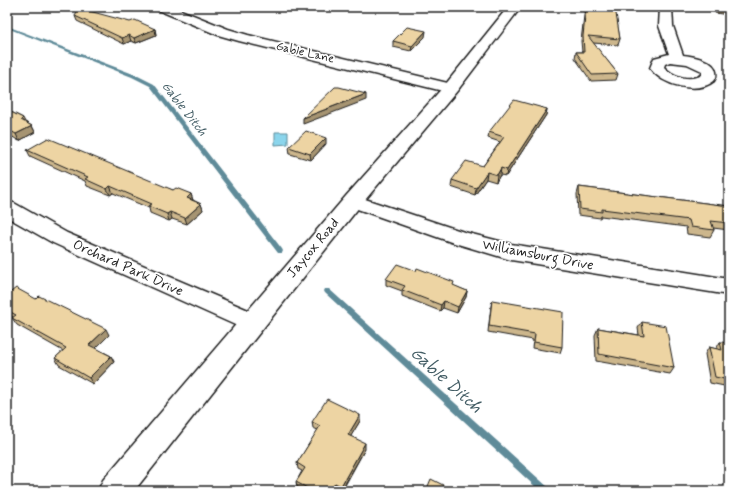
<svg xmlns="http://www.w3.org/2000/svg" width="736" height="498" font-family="Mynerve,sans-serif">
	<rect width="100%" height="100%" fill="#fff"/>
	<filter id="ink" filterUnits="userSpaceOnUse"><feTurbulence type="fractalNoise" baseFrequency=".025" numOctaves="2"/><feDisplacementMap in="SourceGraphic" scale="8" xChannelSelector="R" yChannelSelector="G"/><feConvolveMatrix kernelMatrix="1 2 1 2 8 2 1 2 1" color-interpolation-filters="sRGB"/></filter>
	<g filter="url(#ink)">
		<polygon fill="#8bd5ec" stroke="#5f8b99" points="275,132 288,132 288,144 275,145"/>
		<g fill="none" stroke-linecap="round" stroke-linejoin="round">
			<g fill="#5f8b99" fill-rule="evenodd">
				<polygon points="7,26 136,75 154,84 282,249 283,251 282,253 278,253 150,86 132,77 7,28"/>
				<polygon points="325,289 329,289 549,488 550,491 540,491 325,293 324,291"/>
			</g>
			<g stroke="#1c1c1c" stroke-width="3">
				<g id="minor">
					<polygon points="156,7 173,7 228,29 248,35 456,85 459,88 456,91 451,93 239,41 218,35 158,10"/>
					<path d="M660,7H672L673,26L683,55C693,56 715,60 716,72C717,76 716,78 714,81C697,95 661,85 650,68L654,58L669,54L659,26ZM670,62L687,64L702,71V75C690,82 673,77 664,67L665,64Z"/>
					<polygon points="353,195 464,232 511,244 729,279 729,295 511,260 451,242 346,205 343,201 346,197"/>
					<polygon points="7,202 14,203 67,233 260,315 264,322 260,329 252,331 244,329 53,243 7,217"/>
				</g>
			</g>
			<g stroke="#1c1c1c" stroke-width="3">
				<polygon id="tertiary" points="508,7 521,7 457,91 360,206 134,491 98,491 103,480 346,196 445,85"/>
			</g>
			<use href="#minor" fill="#fff" fill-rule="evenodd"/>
			<use href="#tertiary" fill="#fff" fill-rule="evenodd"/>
		</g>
		<g fill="#ccb68c" stroke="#1c1c1c">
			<polygon points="585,7 621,7 620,12 615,11 620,39 618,45 593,43 618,74 616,80 591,81 575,58 576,52 582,52 581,41"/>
			<polygon points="717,7 729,7 729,15 715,13"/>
			<polygon points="75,16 155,29 156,35 136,43 131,41 124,44 77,21"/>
			<polygon points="425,37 411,51 393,47 393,41"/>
			<polygon points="547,109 546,115 506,176 500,175 496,182 486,179 475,195 451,187 452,180 483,166 500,142 488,138 489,132"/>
			<polygon points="7,110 23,118 25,122 32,126 35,132 19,141 8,134 7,135"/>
			<polygon points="326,144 311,160 290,154 289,147"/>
			<polygon points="27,150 173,190 191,194 193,200 201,204 203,210 187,224 172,219 169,221 150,213 149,208 113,193 110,195 87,186 85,181 30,156"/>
			<polygon points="579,187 729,206 729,230 713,228 714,230 710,237 687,234 686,227 601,216 600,218 578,215 577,194"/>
			<polygon points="386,279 454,286 467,291 466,297 457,313 443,308 440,311 402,296 402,291 386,285"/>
			<polygon points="7,295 109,335 96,348 111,356 114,362 93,384 59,365 55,358 63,351 17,325 12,318 13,317 7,314"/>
			<polygon points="492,300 562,347 560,353 532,348 533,340 488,332 491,306"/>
			<polygon points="642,322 674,368 670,374 596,361 595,335 598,328 639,335 638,328"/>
			<polygon points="720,342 729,343 729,387 710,383 705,354 709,347 716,349"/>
			<polygon points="360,421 350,437 365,449 342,491 335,488 334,491 304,491 297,487 296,482 302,471 298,469 297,463 318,430 313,428 312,422"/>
		</g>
		<g fill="#a69472" stroke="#1c1c1c">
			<polygon points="155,29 156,35 136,43 134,38"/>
			<polygon points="426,31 425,37 411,51 412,46"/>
			<polygon points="129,35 131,41 124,44 122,38"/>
			<polygon points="366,94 366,100 303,124 303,118"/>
			<polygon points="547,109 546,115 506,176 507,170"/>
			<polygon points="32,126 35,132 19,141 16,134"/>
			<polygon points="326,138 326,144 311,160 310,154"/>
			<polygon points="501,168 500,175 496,182 497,175"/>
			<polygon points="487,172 486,179 475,195 476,188"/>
			<polygon points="110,186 113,193 110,195 107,189"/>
			<polygon points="191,194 193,201 187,198"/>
			<polygon points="201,204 203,210 187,224 185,218"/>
			<polygon points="170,212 172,219 169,221 167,214"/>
			<polygon points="467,291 466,297 457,313 458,307"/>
			<polygon points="444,301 443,308 440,311 441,305"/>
			<polygon points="106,329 109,335 93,351 89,345"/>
			<polygon points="111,356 114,362 93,384 89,378"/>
			<polygon points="360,415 360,421 348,441 348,435"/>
			<polygon points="365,443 365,449 341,491 341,486"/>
			<polygon points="335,483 335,488 334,491 330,491"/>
		</g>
		<g fill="#edd4a3" stroke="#1c1c1c">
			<polygon points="586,7 615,7 620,39 588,36 618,74 592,75 576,52 584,52 583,36"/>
			<polygon points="717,7 729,7 729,9"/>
			<polygon points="78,8 130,22 135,20 155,29 134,38 129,35 122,38 75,16"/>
			<polygon points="407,27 426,31 412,46 393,41"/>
			<polygon points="335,87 339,87 366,94 303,118"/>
			<polygon points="514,100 547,109 507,170 501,168 497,175 487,172 476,188 452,180 466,161 483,166 504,137 489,132"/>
			<polygon points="7,110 23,118 21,120 32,126 16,134 7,129"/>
			<polygon points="306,131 326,138 310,154 289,147"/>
			<polygon points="48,138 173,190 176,188 191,194 187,198 201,204 185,218 170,212 167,214 148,206 152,204 110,186 107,189 85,179 88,177 27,150"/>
			<polygon points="579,187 729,206 729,223 711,221 714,230 691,227 689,220 602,209 602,212 580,209"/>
			<polygon points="397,264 416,271 417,268 454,282 453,285 467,291 458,307 444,301 441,305 402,290 405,286 386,279"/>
			<polygon points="16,288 36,299 39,296 106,329 89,345 111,356 89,378 55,358 66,348 12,318 16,315 7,310 7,295"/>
			<polygon points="492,300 563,312 562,347 534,342 535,334 489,326"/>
			<polygon points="642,322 666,326 674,368 599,354 598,328 644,336"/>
			<polygon points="720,342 729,343 729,380 715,377 709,347 722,350"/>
			<polygon points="327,399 360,415 348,435 365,443 341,486 335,483 330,491 313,491 296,482 305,468 297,463 320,426 312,422"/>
			<polygon points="431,479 445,486 442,491 426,491"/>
		</g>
	</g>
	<g text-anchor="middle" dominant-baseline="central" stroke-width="3.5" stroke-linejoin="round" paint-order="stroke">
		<g font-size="12" fill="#1c1c1c" stroke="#fff">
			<text transform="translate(305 53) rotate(13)">Gable Lane</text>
		</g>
		<g font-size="13" font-style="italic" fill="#435d65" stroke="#fff">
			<text transform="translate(184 109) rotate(52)">Gable Ditch</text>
		</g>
		<g font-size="14" fill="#1c1c1c" stroke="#fff">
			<text transform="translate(313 248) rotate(-50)">Jaycox Road</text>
			<text transform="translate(538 255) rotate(11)">Williamsburg Drive</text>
			<text transform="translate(128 268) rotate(24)">Orchard Park Drive</text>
		</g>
		<g font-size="18" font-style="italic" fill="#435d65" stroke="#fff">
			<text transform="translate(446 380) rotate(42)">Gable Ditch</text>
		</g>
	</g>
	<rect width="736" height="498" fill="none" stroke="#fff" stroke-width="24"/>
	<rect x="12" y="12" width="712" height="474" fill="none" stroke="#1c1c1c" stroke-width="1.5" filter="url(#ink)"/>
</svg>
